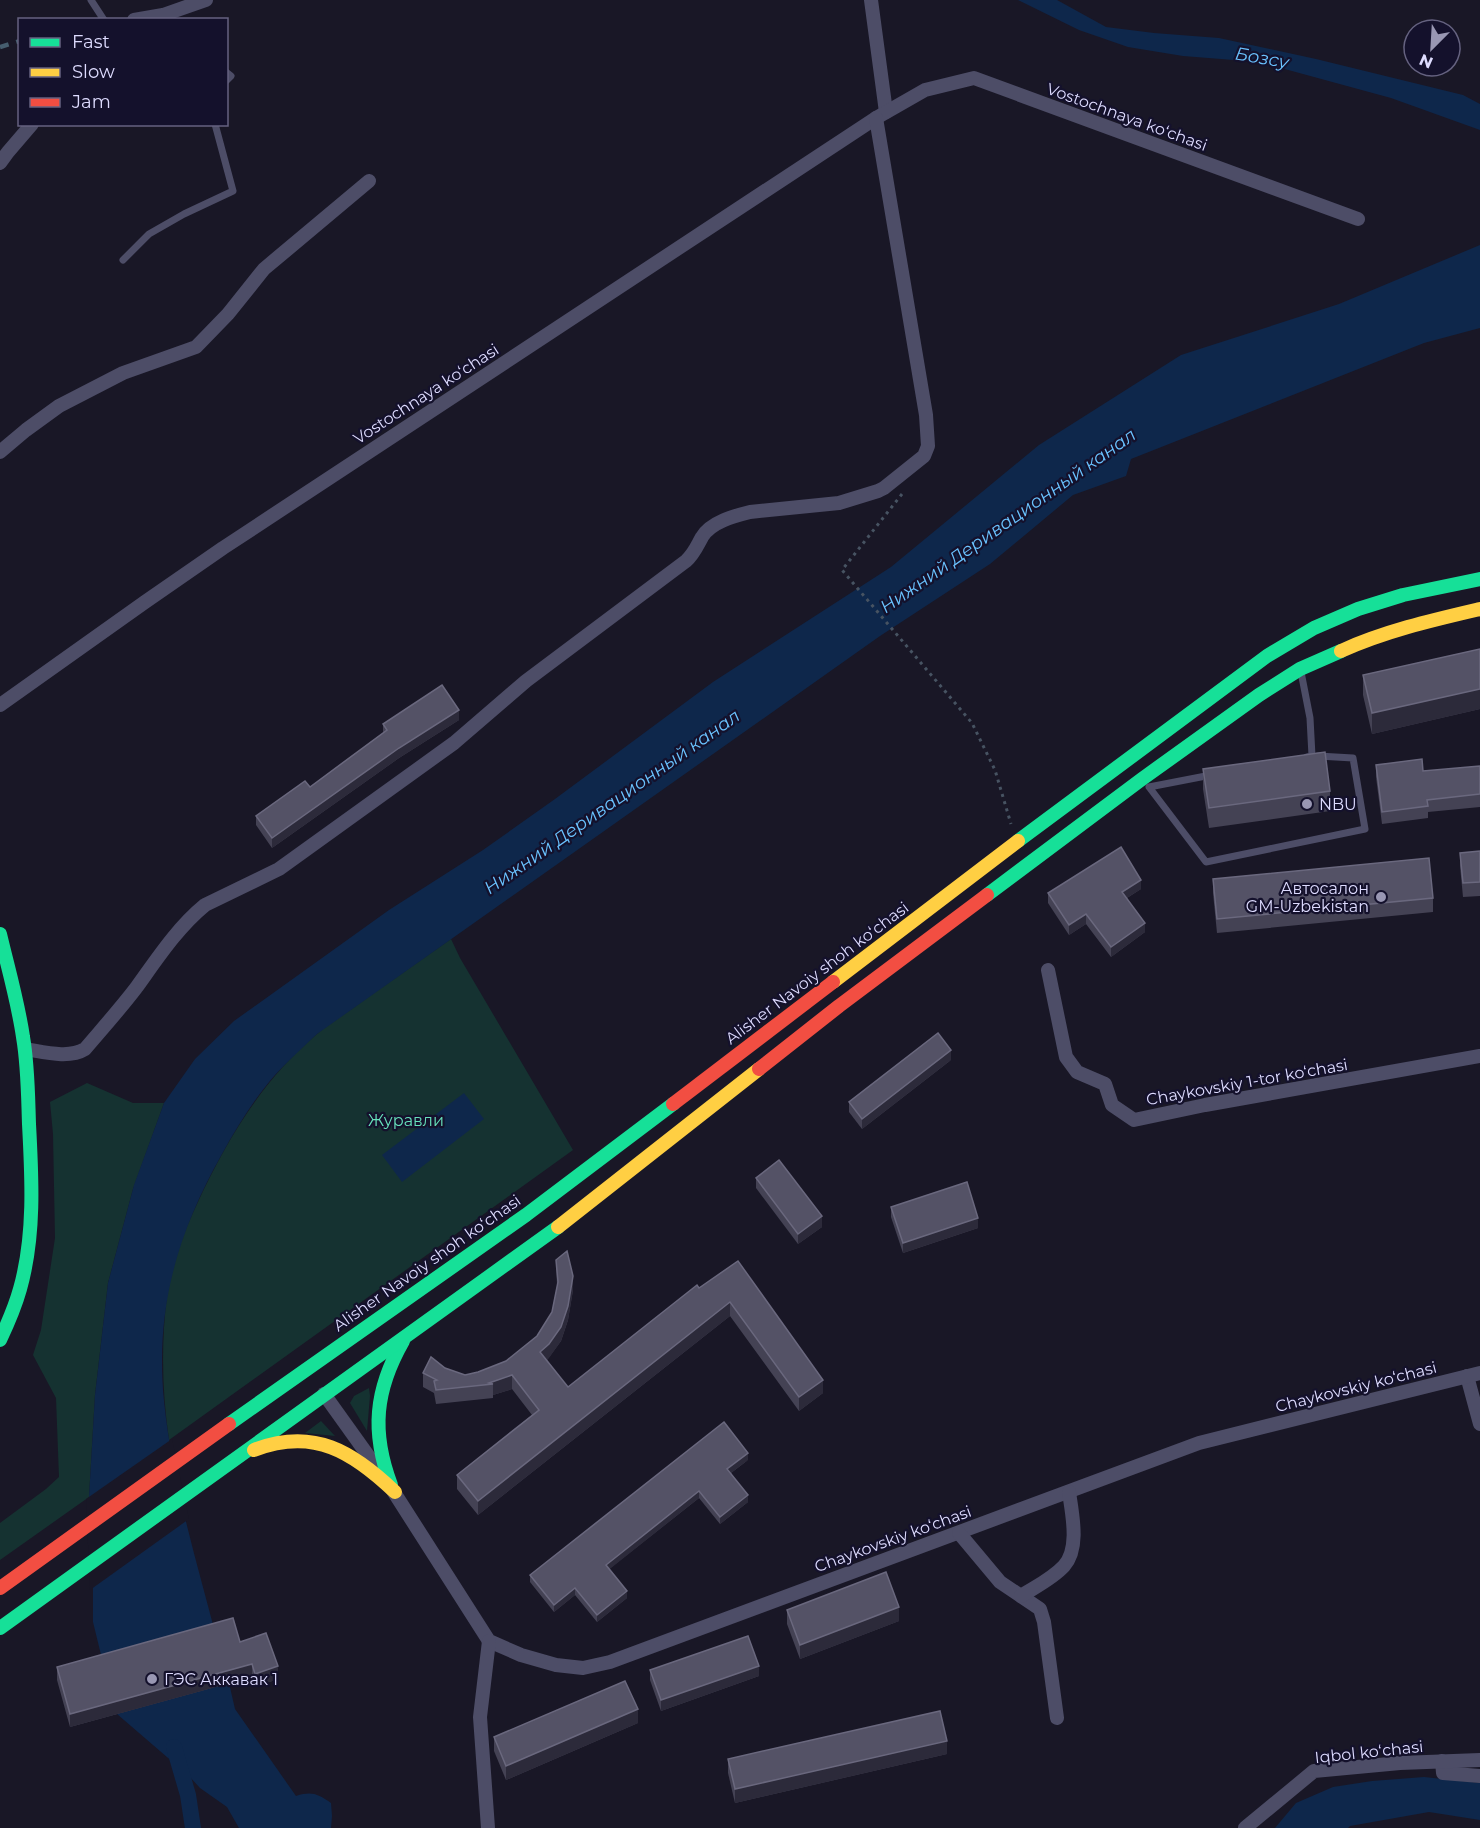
<svg xmlns="http://www.w3.org/2000/svg" width="1480" height="1828" font-family="Montserrat,sans-serif">
	<rect width="100%" height="100%" fill="#191726"/>
	<g fill="#153231">
		<path d="M451,939L460,958L573,1150L169,1440C162,1392 161,1344 167,1295C171,1263 184,1232 197,1204C226,1141 263,1079 317,1034C331,1022 347,1013 361,1002C391,981 421,960 451,939Z"/>
		<polygon points="87,1083 133,1103 164,1103 133,1189 108,1283 95,1395 89,1497 0,1560 0,1523 46,1489 59,1477 56,1398 33,1355 41,1330 55,1238 53,1134 50,1102"/>
		<polygon points="369,1388 370,1396 367,1431 350,1403 354,1396"/>
		<polygon points="321,1421 335,1436 305,1433"/>
	</g>
	<g fill="#0e274b">
		<polygon points="1018,0 1057,0 1106,27 1154,33 1219,38 1316,59 1463,95 1480,104 1480,130 1391,98 1259,62 1183,56 1128,47 1079,30"/>
		<path d="M1480,245V328L1424,343L1131,459L1126,476L1073,495L990,564L880,636L317,1034C303,1047 288,1061 275,1075C254,1099 237,1127 222,1154C177,1234 155,1309 164,1401C172,1481 196,1559 216,1636L104,1667L93,1622V1588L89,1497L95,1395L108,1283L134,1185L164,1103L195,1059L234,1021L389,910L483,850L555,799L713,682L891,567L1039,445L1181,355L1339,304Z"/>
		<polygon points="464,1093 484,1119 402,1182 382,1155"/>
		<path d="M229,1683L235,1709L296,1796C312,1791 318,1794 331,1803L332,1816L331,1828H239L227,1807L200,1788L189,1776L117,1714Z"/>
		<polygon points="1424,1777 1480,1783 1480,1820 1429,1812 1350,1826 1348,1828 1275,1828 1296,1803 1333,1787 1372,1781"/>
	</g>
	<polygon fill="#191726" points="172,1439 189,1519 90,1590 86,1499"/>
	<g fill="none" stroke-linecap="round" stroke-linejoin="round">
		<polyline stroke="#0e274b" stroke-width="16" points="174,1747 188,1795 193,1828"/>
		<polyline stroke="#475362" stroke-width="3" stroke-dasharray="3 4.5" stroke-linecap="butt" points="902,494 842,570 972,723 995,770 1011,824"/>
		<g stroke="#4d4d67" stroke-width="7">
			<polyline points="91,0 104,20"/>
			<polyline points="226,72 231,76 226,81"/>
			<polyline points="123,260 149,234 184,214 233,191 215,124"/>
			<polyline points="1301,672 1310,718 1312,756 1307,757"/>
			<polyline points="1211,775 1149,787 1206,862 1365,829 1353,758 1318,756"/>
		</g>
		<g stroke="#4d4d67" stroke-width="14">
			<polyline points="871,0 886,112"/>
			<polyline points="134,20 163,15 206,0"/>
			<polyline points="0,163 8,152 32,124"/>
			<polyline points="0,452 26,430 59,406 123,373 196,347 228,314 264,269 369,181"/>
			<polyline points="0,705 145,602 223,548 876,118 925,90 974,78 1358,219"/>
			<polyline points="1048,970 1066,1057 1077,1072 1105,1084 1112,1105 1134,1120 1205,1105 1480,1056"/>
			<path d="M25,1049C44,1052 69,1059 85,1049C102,1029 120,1009 136,988C157,959 177,928 205,905L279,869L454,743L526,681L686,561C694,554 697,546 702,537C711,522 734,516 750,512L839,503L878,491L884,488L924,456L928,446L926,415L876,118"/>
			<polyline points="1467,1376 1480,1424"/>
			<polyline points="324,1394 377,1468"/>
			<polyline points="390,1486 489,1641 521,1655 556,1665 583,1668 610,1662 1199,1443 1480,1373"/>
			<polyline points="959,1533 1000,1582 1040,1609 1044,1622 1057,1718"/>
			<path d="M1021,1596C1035,1587 1052,1579 1064,1566C1080,1548 1072,1514 1069,1492"/>
			<polyline points="1442,1761 1443,1773 1480,1776"/>
			<polyline points="488,1828 480,1717 489,1641"/>
			<polyline points="1245,1828 1314,1771 1400,1763 1480,1760"/>
		</g>
		<g stroke="#16e098" stroke-width="14">
			<polyline points="1018,841 1267,656 1314,628 1358,609 1403,595 1480,579"/>
			<polyline points="987,895 1142,779 1259,695 1300,669 1341,651"/>
			<path d="M0,934C8,968 18,1002 23,1037C28,1066 28,1095 29,1124C32,1179 35,1236 20,1289C15,1307 8,1323 0,1340"/>
			<polyline points="229,1424 526,1215 673,1104"/>
			<path d="M391,1485C371,1432 375,1390 403,1341"/>
			<polyline points="0,1628 558,1227"/>
		</g>
		<g stroke="#ffcf43" stroke-width="14">
			<path d="M1341,651C1385,631 1433,620 1480,609"/>
			<polyline points="833,982 1018,841"/>
			<polyline points="558,1227 759,1069"/>
			<path d="M254,1450C314,1427 353,1452 395,1492"/>
		</g>
		<g stroke="#f24e42" stroke-width="14">
			<polyline points="759,1069 839,1006 987,895"/>
			<polyline points="673,1104 833,982"/>
			<polyline points="0,1588 229,1424"/>
		</g>
		<polyline stroke="#465d6e" stroke-width="4.5" stroke-dasharray="9 8" stroke-linecap="butt" points="0,47 20,41"/>
	</g>
	<g fill="#444254">
		<polygon points="1480,649 1480,709 1372,734 1363,695 1363,675"/>
		<polygon points="459,720 399,758 272,848 256,825 256,816 310,787 383,733 383,724"/>
		<polygon points="1376,765 1423,771 1480,766 1480,807 1428,812 1428,818 1382,824 1376,777"/>
		<polygon points="1203,769 1330,791 1330,811 1209,828 1203,789"/>
		<polygon points="1480,851 1480,896 1463,897 1460,866 1460,853"/>
		<polygon points="1213,879 1433,898 1433,912 1217,933 1213,893"/>
		<polygon points="1141,889 1127,898 1145,932 1111,957 1086,924 1069,935 1048,903 1048,893"/>
		<polygon points="951,1060 862,1129 849,1112 849,1102"/>
		<polygon points="756,1178 822,1227 798,1244 756,1188"/>
		<polygon points="891,1207 978,1228 903,1253 891,1217"/>
		<polygon points="556,1260 573,1290 568,1320 561,1341 547,1360 568,1387 699,1288 738,1261 823,1393 799,1411 730,1316 478,1515 457,1489 457,1475 532,1415 512,1389 493,1395 493,1398 436,1404 434,1393 423,1387 423,1373 445,1368 465,1375 478,1372 506,1361 537,1336 552,1312 557,1286"/>
		<polygon points="748,1460 731,1473 748,1502 720,1524 699,1498 609,1569 627,1598 597,1622 575,1595 554,1612 530,1582 530,1575"/>
		<polygon points="787,1610 899,1621 800,1659 787,1624"/>
		<polygon points="240,1642 278,1679 255,1687 252,1677 70,1727 57,1680 57,1667"/>
		<polygon points="650,1670 759,1676 661,1711 650,1680"/>
		<polygon points="638,1723 506,1780 494,1751 494,1737"/>
		<polygon points="947,1754 735,1803 728,1773 728,1759"/>
	</g>
	<g fill="#2c2a3a">
		<polygon points="1480,689 1480,709 1372,734 1372,713"/>
		<polygon points="459,710 459,720 399,758 272,848 272,838 399,748"/>
		<polygon points="1141,880 1141,889 1122,901 1122,892"/>
		<polygon points="1086,914 1086,924 1069,935 1069,925"/>
		<polygon points="1145,923 1145,932 1111,957 1111,947"/>
		<polygon points="951,1050 951,1060 862,1129 862,1119"/>
		<polygon points="822,1216 822,1227 798,1244 798,1234"/>
		<polygon points="978,1218 978,1228 903,1253 903,1243"/>
		<polygon points="573,1276 573,1290 568,1320 561,1341 549,1358 540,1366 540,1352"/>
		<polygon points="730,1302 730,1316 478,1515 478,1501"/>
		<polygon points="512,1375 512,1389 493,1395 493,1384 489,1383"/>
		<polygon points="823,1380 823,1393 799,1411 799,1397"/>
		<polygon points="748,1453 748,1460 727,1476 727,1469"/>
		<polygon points="699,1491 699,1498 606,1572 606,1565"/>
		<polygon points="748,1495 748,1502 720,1524 720,1517"/>
		<polygon points="575,1588 575,1595 554,1612 554,1605"/>
		<polygon points="627,1591 627,1598 597,1622 597,1615"/>
		<polygon points="899,1607 899,1621 800,1659 800,1645"/>
		<polygon points="252,1664 252,1677 70,1727 70,1714"/>
		<polygon points="278,1666 278,1679 255,1687 255,1674"/>
		<polygon points="759,1666 759,1676 661,1711 661,1700"/>
		<polygon points="638,1709 638,1723 506,1780 506,1766"/>
		<polygon points="947,1741 947,1754 735,1803 735,1789"/>
	</g>
	<g fill="#545266" stroke="#6a687e" stroke-width="1.5">
		<polygon points="1480,649 1480,689 1372,713 1363,675"/>
		<polygon points="442,685 459,710 399,748 272,838 256,816 305,781 310,787 387,730 383,724"/>
		<polygon points="1325,752 1330,791 1209,808 1203,769"/>
		<polygon points="1422,759 1423,771 1480,766 1480,794 1427,800 1428,806 1382,812 1376,765"/>
		<polygon points="1121,847 1141,880 1122,892 1145,923 1111,947 1086,914 1069,925 1048,893"/>
		<polygon points="1480,851 1480,882 1463,883 1460,853"/>
		<polygon points="1429,858 1433,898 1217,919 1213,879"/>
		<polygon points="938,1033 951,1050 862,1119 849,1102"/>
		<polygon points="779,1160 822,1216 798,1234 756,1178"/>
		<polygon points="967,1182 978,1218 903,1243 891,1207"/>
		<polygon points="567,1251 573,1276 568,1306 561,1327 549,1344 540,1352 568,1387 697,1285 699,1288 738,1261 823,1380 799,1397 730,1302 478,1501 457,1475 539,1410 512,1375 489,1383 493,1384 436,1390 434,1381 437,1380 423,1373 431,1357 445,1368 465,1375 478,1372 506,1361 537,1336 552,1312 558,1282 556,1260"/>
		<polygon points="724,1422 748,1453 727,1469 748,1495 720,1517 699,1491 606,1565 627,1591 597,1615 575,1588 554,1605 530,1575"/>
		<polygon points="886,1572 899,1607 800,1645 787,1610"/>
		<polygon points="233,1618 240,1642 266,1633 278,1666 255,1674 252,1664 70,1714 57,1667"/>
		<polygon points="748,1636 759,1666 661,1700 650,1670"/>
		<polygon points="625,1681 638,1709 506,1766 494,1737"/>
		<polygon points="940,1711 947,1741 735,1789 728,1759"/>
	</g>
	<g fill="#9997b3" stroke="#14112c" stroke-width="2">
		<circle cx="1307" cy="804" r="6"/>
		<circle cx="1381" cy="897" r="6"/>
		<circle cx="152" cy="1679" r="6"/>
	</g>
	<g text-anchor="middle" dominant-baseline="central" stroke-width="4.5" stroke-linejoin="round" paint-order="stroke">
		<g font-size="16" fill="#dedcff" stroke="#14112c">
			<text transform="translate(1127 117) rotate(20)">Vostochnaya ko‘chasi</text>
			<text transform="translate(426 394) rotate(-33)">Vostochnaya ko‘chasi</text>
			<text transform="translate(817 973) rotate(-37)">Alisher Navoiy shoh koʻchasi</text>
			<text transform="translate(1247 1082) rotate(-10)">Chaykovskiy 1-tor ko‘chasi</text>
			<text transform="translate(427 1263) rotate(-35)">Alisher Navoiy shoh koʻchasi</text>
			<text transform="translate(1356 1387) rotate(-14)">Chaykovskiy ko‘chasi</text>
			<text transform="translate(893 1539) rotate(-20)">Chaykovskiy ko‘chasi</text>
			<text transform="translate(1369 1752) rotate(-6)">Iqbol koʻchasi</text>
		</g>
		<g font-size="16" fill="#dedcff" stroke="#14112c" text-anchor="start">
			<text x="1319" y="804">NBU</text>
			<text x="1369" y="888" text-anchor="end">Автосалон<tspan x="1369" dy="18">GM-Uzbekistan</tspan></text>
			<text x="164" y="1679">ГЭС Аккавак 1</text>
		</g>
		<g font-size="16" fill="#66e1bb" stroke="#14112c">
			<text x="406" y="1120">Журавли</text>
		</g>
		<g font-size="18" font-style="italic" fill="#6ac3ff" stroke="#14112c">
			<text transform="translate(1262 58) rotate(10)">Бозсу</text>
			<text transform="translate(1008 521) rotate(-35)">Нижний Деривационный канал</text>
			<text transform="translate(612 802) rotate(-35)">Нижний Деривационный канал</text>
		</g>
	</g>
	<rect x="18" y="18" width="210" height="108" fill="#14112c" stroke="#656280" stroke-width="1.5"/>
	<rect x="30" y="38" width="30" height="9" fill="#16e098" stroke="#656280" stroke-width="1.5"/>
	<text x="72" y="48" font-size="18" fill="#dedcff">Fast</text>
	<rect x="30" y="68" width="30" height="9" fill="#ffcf43" stroke="#656280" stroke-width="1.5"/>
	<text x="72" y="78" font-size="18" fill="#dedcff">Slow</text>
	<rect x="30" y="98" width="30" height="9" fill="#f24e42" stroke="#656280" stroke-width="1.5"/>
	<text x="72" y="108" font-size="18" fill="#dedcff">Jam</text>
	<g transform="translate(1432 48) rotate(204)"><circle r="28" fill="#14112c" stroke="#656280" stroke-width="1.5"/>
	<path d="M0-4.5L10 22L0 15L-10 22Z" fill="#9997b3"/>
	<text y="-9" font-size="16" font-weight="bold" text-anchor="middle" fill="#dedcff">N</text>
	</g>
</svg>
